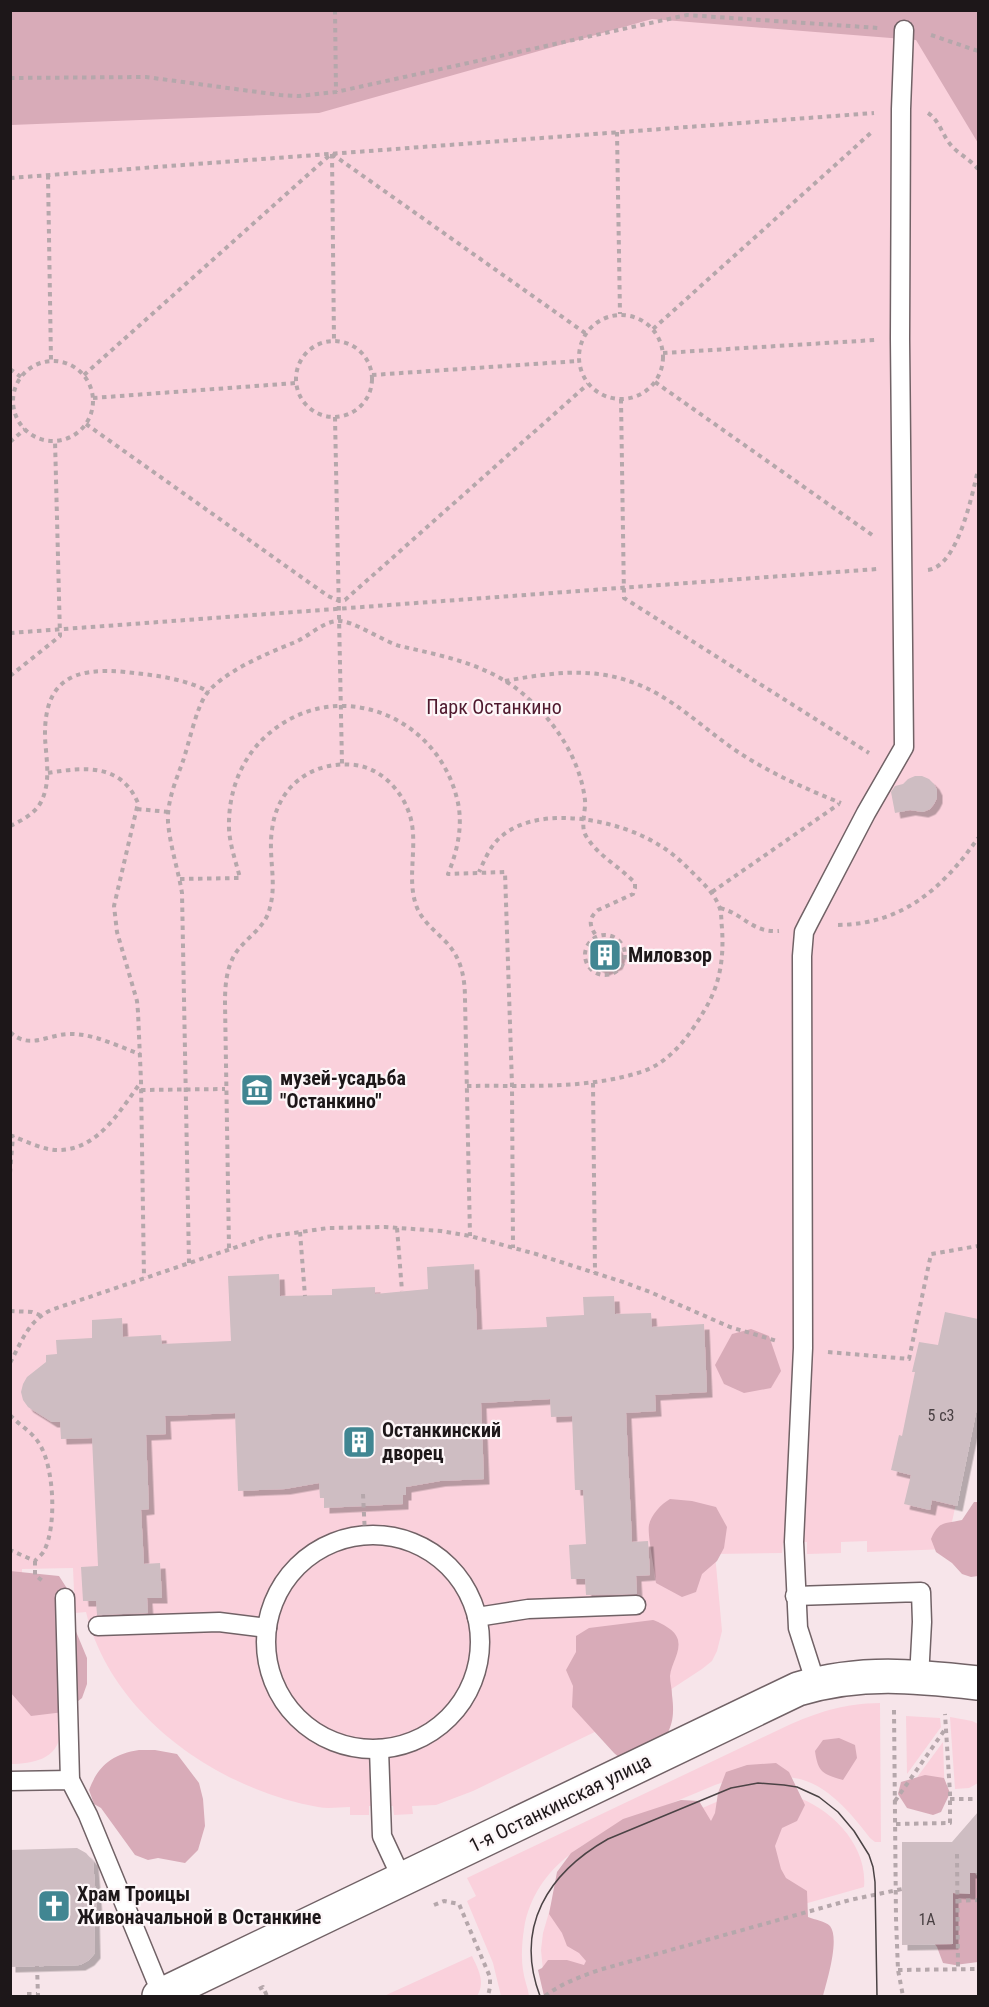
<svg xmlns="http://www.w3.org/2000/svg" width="989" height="2007" font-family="'Roboto Condensed',sans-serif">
	<defs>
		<filter id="shadow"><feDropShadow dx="5.5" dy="5.5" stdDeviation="0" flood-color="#0004"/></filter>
	</defs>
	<rect width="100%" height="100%" fill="#f7e5ea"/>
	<g fill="#fad1dc">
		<path d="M11,11H978V1403L948,1540V1549L867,1552V1541L841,1542V1553L807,1554V1542L783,1543L782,1553L715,1554L722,1631L717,1651L712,1661L702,1669L638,1711L473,1791L436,1805L412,1806L413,1814L394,1815L393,1806H369V1815H350V1807C339,1807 328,1809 318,1807C217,1789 111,1715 86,1612L75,1613L73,1568L22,1569V1576L58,1604L60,1734C58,1759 32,1764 11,1764Z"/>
		<path d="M880,1703L881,1842H875L870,1838C849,1811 823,1778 785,1777C777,1776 769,1778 762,1778C745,1779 731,1779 715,1785C693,1794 670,1804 648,1813C593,1836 535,1863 524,1929C522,1942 521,1957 523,1970C524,1979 528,1988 529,1996H501L493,1963L467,1901L476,1896L467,1878L791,1724C824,1710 844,1704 880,1703Z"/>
		<polygon points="906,1716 940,1718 941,1727 907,1774"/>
		<polygon points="950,1717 972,1721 978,1724 978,1783 969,1788 955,1789"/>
		<polygon points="943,1742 945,1802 907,1791"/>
		<path d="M794,1796C831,1808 868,1845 864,1887L597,1963L544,1981L541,1950L543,1933L552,1902L611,1847L721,1800Z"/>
		<path d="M472,1956C478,1969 486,1982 477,1996H384Z"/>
	</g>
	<g fill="#d8abb8">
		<polygon points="10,11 978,11 978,143 916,40 652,19 319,113 11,125"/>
		<polygon points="751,1329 769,1336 781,1371 771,1388 744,1393 724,1384 715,1365 732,1334"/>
		<path d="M670,1499L692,1501L716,1507L727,1527L724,1548L717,1561L702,1574L696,1592L682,1597L656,1583C655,1571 647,1534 649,1525C651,1515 661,1504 670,1499Z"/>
		<path d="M974,1502H978V1576L971,1577L962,1574L952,1563L936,1552L931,1539C939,1520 945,1524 962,1520Z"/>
		<polygon points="10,1571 59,1576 68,1590 70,1617 87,1658 87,1684 82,1698 64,1712 31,1716 11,1693"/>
		<path d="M653,1620C661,1623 676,1630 678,1640C681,1652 671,1664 670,1676C670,1682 672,1689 672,1695C675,1719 672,1727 660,1747L621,1759L614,1753L572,1707L573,1686L566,1670L576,1652V1636L589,1628Z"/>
		<path d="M839,1738L855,1745L857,1758L843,1780C823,1774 818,1773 815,1751L823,1740Z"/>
		<path d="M139,1750H155L177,1754L199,1783L203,1799L205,1826L198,1850L185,1863L158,1858L148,1860L135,1855L101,1808L94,1804L89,1790C98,1766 112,1754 139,1750Z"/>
		<path d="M776,1763L789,1772L805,1805L797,1821L782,1828L775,1846L781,1869L786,1878L807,1891L808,1917C815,1920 825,1921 830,1926C840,1939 827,1981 823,1996H544L538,1970L542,1968L548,1960H567L584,1965L586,1961L579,1953L567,1946L562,1933L549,1914L557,1872L571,1853L623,1819L681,1800L699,1801L711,1821L715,1813L718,1793L726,1772L747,1765Z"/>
		<polygon points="925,1775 944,1778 950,1793 941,1812 933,1815 907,1808 898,1794 901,1782"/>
		<polygon points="966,1861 978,1877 978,1962 955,1965 943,1963 937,1947 924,1929"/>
	</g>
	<g fill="#cebdc2" filter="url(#shadow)">
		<polygon points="915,776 922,776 929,779 934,784 937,790 937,798 934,804 930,809 923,812 910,810 895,813 891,792 895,786 903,784 908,779"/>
		<polygon points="606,940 617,947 620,955 617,964 604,970 596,966 589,955 597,942"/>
		<polygon points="474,1264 477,1330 547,1327 546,1317 584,1315 583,1297 614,1296 615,1314 651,1313 652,1327 704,1324 707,1392 655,1395 656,1411 626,1413 632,1542 648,1541 650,1575 636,1576 637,1594 586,1595 585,1579 571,1579 569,1545 586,1544 583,1490 575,1490 572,1416 551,1417 550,1399 481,1403 484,1479 440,1481 406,1487 406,1495 403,1495 403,1504 324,1508 324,1498 320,1498 319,1483 285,1489 238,1491 235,1413 165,1416 166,1434 146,1435 149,1509 141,1510 144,1564 160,1563 162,1598 147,1598 148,1613 97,1615 96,1601 83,1601 81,1567 98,1566 92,1438 61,1439 60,1422 52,1422 28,1407 23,1400 21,1392 23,1384 27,1377 46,1362 46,1355 57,1354 56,1340 92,1338 92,1320 122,1318 123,1337 161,1335 162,1344 231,1341 228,1276 279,1274 280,1296 332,1295 332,1289 375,1287 375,1294 428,1289 427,1267"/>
		<polygon points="945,1312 978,1319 978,1403 957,1506 932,1500 930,1510 904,1504 911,1475 891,1470 899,1435 902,1436 915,1372 912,1372 919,1342 938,1345"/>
		<polygon points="978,1812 978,1873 970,1873 970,1894 953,1893 953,1944 902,1945 902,1842 952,1842"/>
		<polygon points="77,1848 86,1853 93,1861 97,1910 94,1910 95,1953 89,1960 80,1965 10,1967 10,1850"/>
	</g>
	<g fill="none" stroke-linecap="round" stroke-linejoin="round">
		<g stroke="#716266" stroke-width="21">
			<g id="service">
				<circle cx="373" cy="1642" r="107"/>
				<polyline points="795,1596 921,1592 922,1622 919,1678"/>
				<polyline points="65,1598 70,1780"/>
				<polyline points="477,1617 528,1609 636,1605"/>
				<polyline points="98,1626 219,1622 267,1628"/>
				<polyline points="816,1684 798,1628 794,1542 803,1348 802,956 804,932 808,924 866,813 904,747 900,339 901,109 904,30"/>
				<polyline points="379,1749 382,1836 402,1879"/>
				<polyline points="10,1781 70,1780 88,1815 162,1995"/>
			</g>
		</g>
		<g stroke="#716266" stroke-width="36">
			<path id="tertiary" d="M159,1996L798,1689C861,1670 915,1676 978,1683"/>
		</g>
		<g stroke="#b5a7ab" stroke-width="4" stroke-dasharray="4.5 4.5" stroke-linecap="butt">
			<polyline points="335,10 336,92"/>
			<polyline points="931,35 978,51"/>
			<polyline points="10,78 146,77 280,95 299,96 336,92 687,15 879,28"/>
			<path d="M928,113C939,120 942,134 950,144C958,154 970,159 978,169"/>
			<polyline points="617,132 620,314"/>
			<polyline points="332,154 585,333"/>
			<polyline points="332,154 334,341"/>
			<polyline points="48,175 51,361"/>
			<polyline points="10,178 874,113"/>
			<circle cx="621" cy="357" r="42"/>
			<polyline points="653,329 873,131"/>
			<circle cx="334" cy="379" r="38"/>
			<polyline points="663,353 875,340"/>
			<circle cx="53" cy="401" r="40"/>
			<polyline points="10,369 21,377"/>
			<polyline points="84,375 331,154"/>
			<polyline points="372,375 578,361"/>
			<polyline points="655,382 875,537"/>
			<polyline points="93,398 296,383"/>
			<polyline points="621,399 624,598 869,753"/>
			<polyline points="335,417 342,764"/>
			<polyline points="86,424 328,596 339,601 345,600 588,384"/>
			<polyline points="10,442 25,429"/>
			<path d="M928,570C958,566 972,495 978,470"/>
			<polyline points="10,633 877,569"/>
			<polyline points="10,676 60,636 55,440"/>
			<path d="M505,681C543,674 581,668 619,678C668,691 698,725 738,752C770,773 806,789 841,803"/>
			<path d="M48,773C84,767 121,763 138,803L114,906L117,932L137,1001L138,1012L141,1081L144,1278"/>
			<polyline points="137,809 169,812"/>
			<path d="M10,826C23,820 36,813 42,800C51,780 46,758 45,737C44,680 73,667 125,672C153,675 184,678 209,692"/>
			<path d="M180,879L240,878C236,862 230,846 229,829C228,795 239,762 264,738C332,673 439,713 458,803C463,827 457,852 448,874L505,872L512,1085L513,1248"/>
			<polyline points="712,892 839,804"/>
			<path d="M720,908C744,914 752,933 779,931"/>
			<path d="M838,925C903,924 943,888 978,838"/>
			<circle cx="605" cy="955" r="20"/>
			<path d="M10,1032C29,1050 47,1035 68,1034C93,1033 117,1046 140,1054"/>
			<polyline points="593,1083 595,1273"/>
			<path d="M467,1086C525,1085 588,1090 644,1071C671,1061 690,1035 704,1011C720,985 724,959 722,928C721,921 722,913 719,906C714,894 706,886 697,877C685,865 673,853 659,845C620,820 542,804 503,835C491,844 485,859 479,872"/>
			<polyline points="141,1090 225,1089"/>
			<path d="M10,1135C25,1141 45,1151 60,1150C99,1149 121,1109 141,1082"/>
			<polyline points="10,1173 13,1136"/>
			<polyline points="397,1228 402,1291"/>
			<polyline points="300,1232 305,1296"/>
			<path d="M229,1248L225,1003C225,987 226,969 235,954C245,938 266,928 270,907C277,882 268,856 272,830C277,786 313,760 355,765C380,768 400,789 408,810C421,842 404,879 418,910C424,922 435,931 445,941C461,957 465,977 465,999L470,1236"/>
			<path d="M189,1263L182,893C178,869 170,846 168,822C167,801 176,780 183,761C189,743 196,710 205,696C220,673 268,653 293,643C309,637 321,622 338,621C353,620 382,641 400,646C443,656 487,664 522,693C554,720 580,758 585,800C586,811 580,826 586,836C598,856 619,866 635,883V888L633,894L598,910C587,919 590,927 597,937"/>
			<polyline points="10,1311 32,1312 40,1315"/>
			<polyline points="828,1352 909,1359 931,1254 978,1246"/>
			<path d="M10,1363C22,1341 28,1321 51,1310L266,1237L328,1228L385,1227L441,1231L470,1236L536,1254L623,1282L650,1292L730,1327L777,1341"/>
			<path d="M10,1415C20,1426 33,1432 40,1445C54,1468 57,1526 44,1551C42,1555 37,1558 35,1561L10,1550"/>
			<polyline points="363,1494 365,1535"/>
			<polyline points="35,1561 35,1575 45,1583"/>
			<polyline points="894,1710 896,1919 898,1970 903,1996"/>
			<polyline points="950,1799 978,1799"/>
			<polyline points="895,1801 946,1728"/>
			<polyline points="896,1824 950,1823 950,1793 945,1714"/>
			<polyline points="957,1854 958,1969"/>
			<polyline points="957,1901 978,1900"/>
			<polyline points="434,1905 444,1901 459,1904 490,1977 490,1987 488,1996"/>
			<polyline points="37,1966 38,1996"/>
			<polyline points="898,1970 978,1969"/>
			<polyline points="259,1989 263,1987 267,1996"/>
			<polyline points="27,1994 37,1994"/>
			<path d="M545,1996C562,1983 580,1977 599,1970L850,1900L902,1889"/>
		</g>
		<use href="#service" stroke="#fff" stroke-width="18"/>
		<use href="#tertiary" stroke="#fff" stroke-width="33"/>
		<path stroke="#4b4345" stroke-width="1.5" d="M540,1996C514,1927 548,1873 608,1839L731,1788L758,1783L784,1785L797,1787L819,1797L838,1812L854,1831L869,1855L873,1867L875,1882L877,1996"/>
	</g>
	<defs>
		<g id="building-square" transform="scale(1.725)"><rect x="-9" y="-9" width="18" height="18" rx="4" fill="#418692" stroke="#fdf6f8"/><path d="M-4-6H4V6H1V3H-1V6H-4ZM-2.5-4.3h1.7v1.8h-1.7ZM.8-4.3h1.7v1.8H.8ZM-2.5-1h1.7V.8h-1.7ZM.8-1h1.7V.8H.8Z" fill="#fff"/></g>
		<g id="museum-square" transform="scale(1.725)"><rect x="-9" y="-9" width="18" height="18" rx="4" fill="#418692" stroke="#fdf6f8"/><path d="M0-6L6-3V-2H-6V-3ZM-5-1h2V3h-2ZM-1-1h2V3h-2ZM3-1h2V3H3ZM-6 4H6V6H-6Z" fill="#fff"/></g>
		<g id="church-square" transform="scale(1.725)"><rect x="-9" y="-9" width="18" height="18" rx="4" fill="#418692" stroke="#fdf6f8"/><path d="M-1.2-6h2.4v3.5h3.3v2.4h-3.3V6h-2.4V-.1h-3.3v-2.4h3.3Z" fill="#fff"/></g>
	</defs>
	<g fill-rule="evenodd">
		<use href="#building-square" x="605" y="955"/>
		<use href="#museum-square" x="257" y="1090"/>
		<use href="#building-square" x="359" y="1442"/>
		<use href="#church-square" x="54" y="1906"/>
	</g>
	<g text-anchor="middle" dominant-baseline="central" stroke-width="4.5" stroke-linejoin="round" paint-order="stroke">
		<g font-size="16" fill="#494043">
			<text x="941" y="1415">5 с3</text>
			<text x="927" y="1919">1А</text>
		</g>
		<g font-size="20" fill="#4f192e" stroke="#fdf6f8">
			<text x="494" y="707">Парк Останкино</text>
		</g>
		<g font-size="20" font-weight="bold" fill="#1d1719" stroke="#fdf6f8" text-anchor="start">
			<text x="628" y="955">Миловзор</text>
			<text x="280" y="1078">музей-усадьба<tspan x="280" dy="23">"Останкино"</tspan></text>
			<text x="382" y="1430">Останкинский<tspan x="382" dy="23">дворец</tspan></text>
			<text x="77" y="1894">Храм Троицы<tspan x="77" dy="23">Живоначальной в Останкине</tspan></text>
		</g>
		<g font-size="20" fill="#1d1719" stroke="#fdf6f8">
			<text transform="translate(560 1803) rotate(-26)">1-я Останкинская улица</text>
		</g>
	</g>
	<rect width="989" height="2007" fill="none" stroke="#1d1719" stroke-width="24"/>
</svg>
